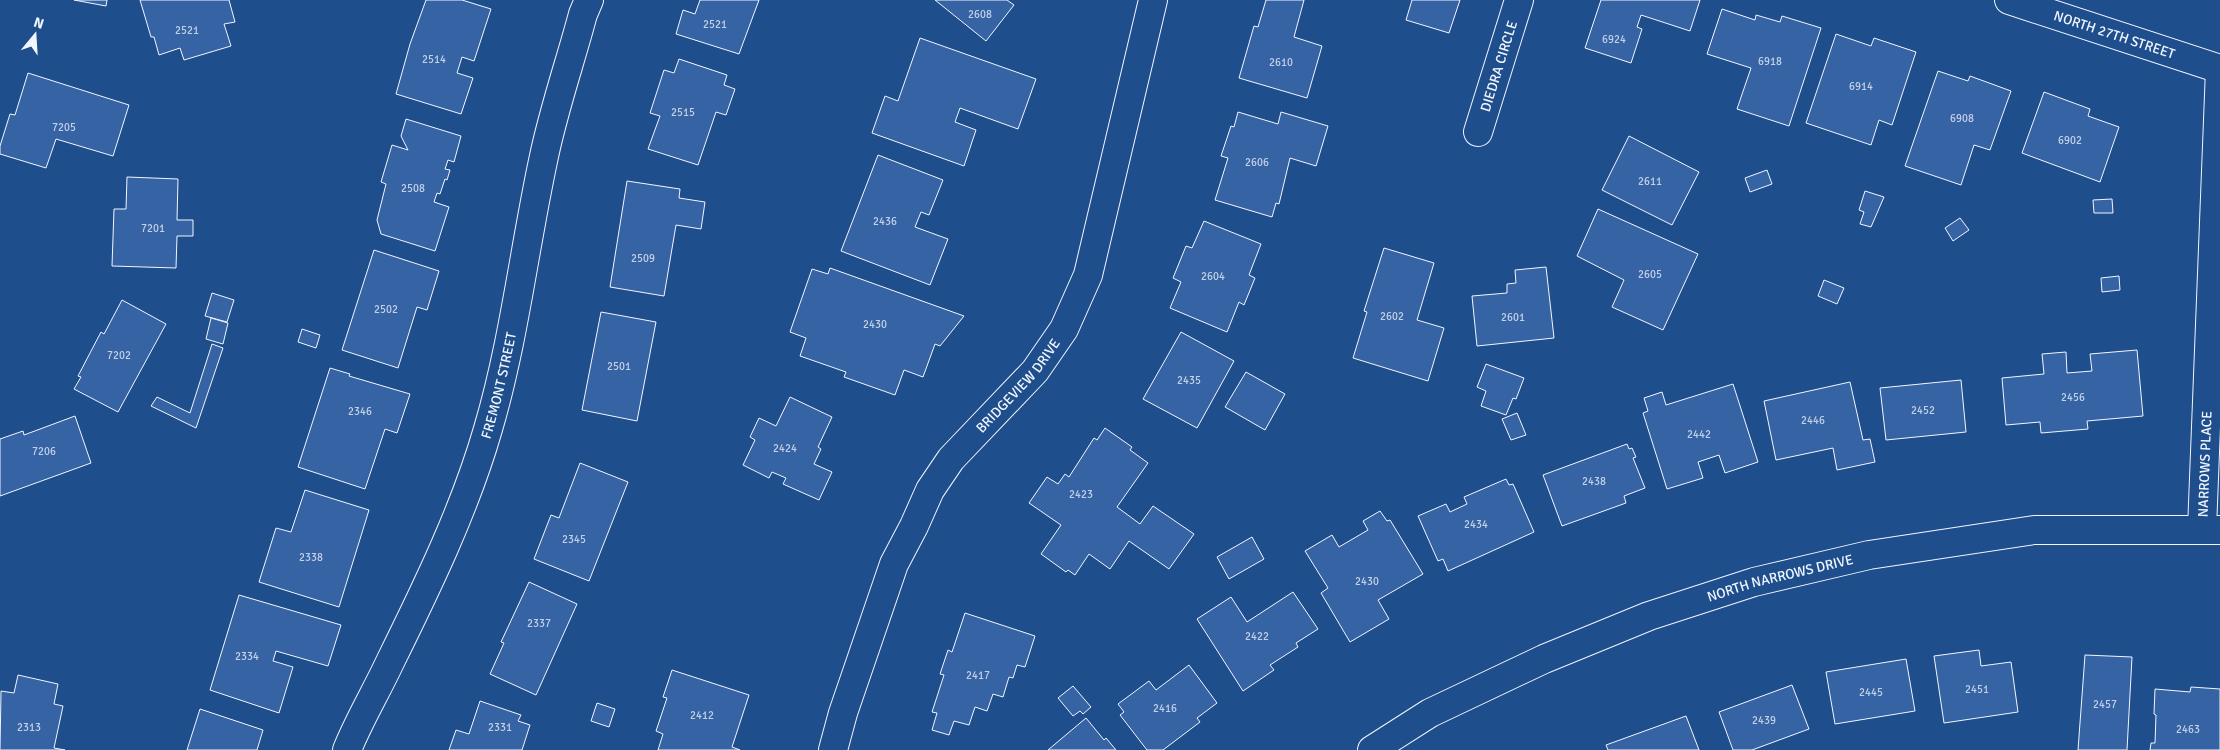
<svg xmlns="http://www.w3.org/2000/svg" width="2220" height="750" font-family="Signika,sans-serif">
	<rect width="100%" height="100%" fill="#1f4e8c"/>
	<g fill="#3563a3" stroke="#f2f6ff">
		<polygon points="74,0 107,0 106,6"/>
		<polygon points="140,0 229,0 235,22 224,24 231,46 184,60 180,48 159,55 154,37 151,37"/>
		<polygon points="426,0 462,0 491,9 474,61 462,57 457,73 473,78 461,114 396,94 410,44"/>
		<polygon points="700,0 759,0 739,54 676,34 683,10 695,14"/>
		<polygon points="935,0 1007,0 1014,5 986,41"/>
		<polygon points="1266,0 1304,0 1294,37 1322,46 1307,98 1239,78 1254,26 1258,27"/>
		<polygon points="1412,0 1460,0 1449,33 1406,20"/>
		<polygon points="1601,0 1700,0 1690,31 1641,15 1637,27 1642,29 1631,63 1585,48"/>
		<polygon points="1722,9 1755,20 1756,15 1780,22 1782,16 1821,28 1789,126 1737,109 1751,68 1707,54"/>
		<polygon points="1836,34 1871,46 1874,38 1916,52 1892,125 1879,120 1871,145 1806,123"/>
		<polygon points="920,38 1036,79 1018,129 960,108 955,122 976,130 964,166 872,133 885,96 898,101"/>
		<polygon points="679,59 727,75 724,85 735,89 726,115 716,112 698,165 648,149 660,116 650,113 664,70 674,73"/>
		<polygon points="1938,71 1968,81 1970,76 2011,91 1990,150 1974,145 1961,185 1905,166"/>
		<polygon points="28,73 129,105 113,156 56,139 46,168 0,154 0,146 10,114 15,115"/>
		<polygon points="2044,92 2090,109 2088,116 2119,127 2100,182 2022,153"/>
		<polygon points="1238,112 1278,124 1281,112 1328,126 1316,166 1290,158 1279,204 1276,203 1272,217 1215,200 1228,158 1221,156 1231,126 1234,127"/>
		<polygon points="406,119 461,136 454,162 448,160 445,169 450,170 447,180 445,179 440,194 437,193 434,202 449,207 435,251 381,234 377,220 386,184 381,182 392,145 408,150 401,136"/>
		<polygon points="1629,136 1699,172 1672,225 1602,190"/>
		<polygon points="878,155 943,180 929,215 921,212 915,227 948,239 930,285 841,251"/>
		<polygon points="1767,170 1772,184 1750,192 1745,178"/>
		<polygon points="127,177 178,179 177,220 193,220 193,236 177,236 176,268 112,266 114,209 126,209"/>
		<polygon points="627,181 680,189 679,198 705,202 701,229 676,225 664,296 610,287"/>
		<polygon points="1865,191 1884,197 1871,227 1860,224 1864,212 1859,210"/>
		<polygon points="2112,199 2113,213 2094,213 2093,200"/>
		<polygon points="1598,209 1698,254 1663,330 1612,307 1624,280 1577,256"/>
		<polygon points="1960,218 1969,230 1953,241 1945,228"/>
		<polygon points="1204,221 1261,244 1249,275 1255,278 1244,305 1239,302 1227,332 1170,308 1181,282 1173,278 1186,246 1192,248"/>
		<polygon points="1384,248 1434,263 1417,320 1444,328 1428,381 1353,358 1367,312 1364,311"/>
		<polygon points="374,250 439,271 427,310 417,307 398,368 342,350"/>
		<polygon points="1546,267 1554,338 1477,346 1472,296 1507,293 1507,284 1516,283 1515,270"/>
		<polygon points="830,268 964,316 940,346 935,344 923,377 904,370 895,395 844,377 846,372 800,356 806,338 790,332 812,269 828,274"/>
		<polygon points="2119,276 2120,290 2102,292 2101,278"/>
		<polygon points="1824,280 1844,288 1837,304 1818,296"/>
		<polygon points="212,293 234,300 227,322 205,316"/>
		<polygon points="122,300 166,324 118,412 74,389 81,377 78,376 101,332 104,334"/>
		<polygon points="601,312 656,322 637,421 582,410"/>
		<polygon points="211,318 228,323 223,344 206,339"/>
		<polygon points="302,329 320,335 316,348 298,342"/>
		<polygon points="1181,332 1234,361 1197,428 1143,399"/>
		<polygon points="212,344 223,348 196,428 151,406 157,397 190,413"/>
		<polygon points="2137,350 2143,416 2087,421 2088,429 2041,433 2040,422 2006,425 2002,378 2044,374 2042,354 2066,352 2067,373 2092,371 2090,354"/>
		<polygon points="1486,364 1524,378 1516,399 1513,398 1506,415 1481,406 1486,391 1477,387"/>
		<polygon points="330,368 350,374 349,376 410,394 397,433 385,429 365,489 298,467"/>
		<polygon points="1246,372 1285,394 1265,430 1225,407"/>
		<polygon points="1961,380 1966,432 1886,440 1880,388"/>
		<polygon points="1850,382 1863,440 1870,439 1875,462 1837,470 1833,448 1776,460 1764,401"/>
		<polygon points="1733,384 1758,462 1725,473 1719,455 1698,462 1703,478 1667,489 1643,413 1648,411 1644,398 1662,392 1666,405"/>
		<polygon points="790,397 832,417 818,447 821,449 814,464 832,472 819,500 783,484 786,478 772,472 769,478 743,465 755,440 750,437 759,418 776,426"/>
		<polygon points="1517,413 1526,435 1511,440 1502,419"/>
		<polygon points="75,416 91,463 0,496 0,439 23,431 24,435"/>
		<polygon points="1105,428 1132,447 1130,450 1148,463 1117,507 1140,524 1153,506 1194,534 1169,569 1129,541 1110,569 1089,554 1075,575 1068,570 1066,572 1041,554 1061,525 1029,503 1047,477 1058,484 1065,474 1069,477 1094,438 1097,440"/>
		<polygon points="1627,444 1629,449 1632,448 1636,457 1633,458 1645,488 1624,496 1626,503 1562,526 1543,475"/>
		<polygon points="580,463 628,482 589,581 534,559 551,515 559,518"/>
		<polygon points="1506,479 1509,485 1513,484 1534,532 1448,571 1443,559 1438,561 1418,516 1446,504 1450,512 1467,504 1464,497"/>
		<polygon points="305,490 369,510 339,607 259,582 276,528 291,532"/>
		<polygon points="1380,511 1387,521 1390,520 1423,574 1378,600 1389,619 1350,642 1321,593 1328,588 1305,551 1332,535 1339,547 1368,530 1363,521"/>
		<polygon points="1252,537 1264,559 1229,579 1217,557"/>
		<polygon points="529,582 577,604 536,695 490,674 504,643 501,642"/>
		<polygon points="1293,592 1318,629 1296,643 1298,647 1270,665 1274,670 1243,691 1197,619 1231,597 1247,622"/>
		<polygon points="239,595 341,625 328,666 276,651 273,661 293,667 279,713 210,690"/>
		<polygon points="965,613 1035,636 1025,667 1017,665 1013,678 1009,677 1003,697 993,694 987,711 975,707 969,725 954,721 949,735 932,730 937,713 932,712 944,675 940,674 948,650 952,652"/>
		<polygon points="1979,650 1981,666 2011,662 2018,712 1944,723 1934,656"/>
		<polygon points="2085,655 2132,657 2127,750 2078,750"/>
		<polygon points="1906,659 1915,711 1835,724 1826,672"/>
		<polygon points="1189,665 1217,703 1197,718 1200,722 1163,750 1147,750 1120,715 1124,712 1118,704 1149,681 1156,690"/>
		<polygon points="672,670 749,695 732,747 740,750 658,750 663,734 656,731 667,698 663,697"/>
		<polygon points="18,675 58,684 54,704 63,706 54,748 65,750 0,750 1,691 14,693"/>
		<polygon points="1792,685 1809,729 1752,750 1733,750 1719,712"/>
		<polygon points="1073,686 1091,707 1083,714 1080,711 1073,716 1058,698"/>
		<polygon points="2191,687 2220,689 2220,750 2150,750 2151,743 2155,743 2156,715 2154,714 2155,689 2190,692"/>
		<polygon points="480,701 521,715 518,721 530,725 522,750 449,750 456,730 469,734"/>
		<polygon points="597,703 615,709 609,727 591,721"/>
		<polygon points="200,709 263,730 257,750 187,750"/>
		<polygon points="1686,716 1699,750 1608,750 1606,745"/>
		<polygon points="1086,718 1104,740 1106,738 1116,750 1048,750"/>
	</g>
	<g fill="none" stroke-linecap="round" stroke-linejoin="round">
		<g stroke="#f2f6ff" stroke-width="30">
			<g id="minor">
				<path id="s1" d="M2009,0L2220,69"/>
				<path id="s2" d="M1478,132L1519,0"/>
				<path id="s3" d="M2202,529L2220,69"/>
				<path id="s4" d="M347,750C359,720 376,692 390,662C427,587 465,509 488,429C514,341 524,250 543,161C553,111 570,63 583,14L589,0"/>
				<path id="s5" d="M833,750L843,713L894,564L914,526L930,490L951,459L1035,371L1064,329L1088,275L1153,0"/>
			</g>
		</g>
		<g stroke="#f2f6ff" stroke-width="30">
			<g id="secondary">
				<path id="s6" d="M1372,750L1430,713L1544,659L1649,616L1754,582L1869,555L2034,530H2220"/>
			</g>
		</g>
		<use href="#minor" stroke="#1f4e8c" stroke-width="28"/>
		<use href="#secondary" stroke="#1f4e8c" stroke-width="28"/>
	</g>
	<g text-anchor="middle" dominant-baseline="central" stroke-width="4" stroke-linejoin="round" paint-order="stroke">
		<g font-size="11" fill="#c3d1e8">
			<text x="980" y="14">2608</text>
			<text x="715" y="24">2521</text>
			<text x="187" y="30">2521</text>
			<text x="1614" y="39">6924</text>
			<text x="434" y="59">2514</text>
			<text x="1770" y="61">6918</text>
			<text x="1281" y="62">2610</text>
			<text x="1861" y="86">6914</text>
			<text x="683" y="112">2515</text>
			<text x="1962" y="118">6908</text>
			<text x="64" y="127">7205</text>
			<text x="2070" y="140">6902</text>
			<text x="1257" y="162">2606</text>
			<text x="1650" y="181">2611</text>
			<text x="413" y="188">2508</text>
			<text x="885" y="221">2436</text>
			<text x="153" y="228">7201</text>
			<text x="643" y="258">2509</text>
			<text x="1650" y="274">2605</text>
			<text x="1213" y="276">2604</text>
			<text x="386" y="309">2502</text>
			<text x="1392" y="316">2602</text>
			<text x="1513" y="317">2601</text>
			<text x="875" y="324">2430</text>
			<text x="119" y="355">7202</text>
			<text x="619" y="366">2501</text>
			<text x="1189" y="380">2435</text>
			<text x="2073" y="397">2456</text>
			<text x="1923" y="410">2452</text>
			<text x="360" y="411">2346</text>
			<text x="1813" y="420">2446</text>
			<text x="1699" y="434">2442</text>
			<text x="785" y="448">2424</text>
			<text x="44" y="451">7206</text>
			<text x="1594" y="481">2438</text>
			<text x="1081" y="494">2423</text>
			<text x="1476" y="524">2434</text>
			<text x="574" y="539">2345</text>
			<text x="311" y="557">2338</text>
			<text x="1367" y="581">2430</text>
			<text x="539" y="623">2337</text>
			<text x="1257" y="636">2422</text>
			<text x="247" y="656">2334</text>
			<text x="978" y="675">2417</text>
			<text x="1977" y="689">2451</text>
			<text x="1871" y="692">2445</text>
			<text x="2105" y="704">2457</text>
			<text x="1165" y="708">2416</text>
			<text x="702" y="715">2412</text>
			<text x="1764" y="720">2439</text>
			<text x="29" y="727">2313</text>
			<text x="500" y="727">2331</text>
			<text x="2188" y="729">2463</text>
		</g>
		<g font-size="14" fill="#f2f6ff" stroke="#1f4e8c">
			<text stroke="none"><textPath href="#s1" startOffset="111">NORTH 27TH STREET</textPath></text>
			<text stroke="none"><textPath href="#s2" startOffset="69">DIEDRA CIRCLE</textPath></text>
			<text stroke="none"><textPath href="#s4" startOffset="396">FREMONT STREET</textPath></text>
			<text stroke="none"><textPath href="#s5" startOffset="415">BRIDGEVIEW DRIVE</textPath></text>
			<text stroke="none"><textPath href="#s3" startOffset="65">NARROWS PLACE</textPath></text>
			<text stroke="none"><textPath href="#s6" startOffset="445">NORTH NARROWS DRIVE</textPath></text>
		</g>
	</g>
	<g transform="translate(35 35) rotate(18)" stroke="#1f4e8c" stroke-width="4" paint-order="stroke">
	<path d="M0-4L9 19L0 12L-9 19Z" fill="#f2f6ff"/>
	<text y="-8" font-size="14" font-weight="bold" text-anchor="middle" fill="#f2f6ff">N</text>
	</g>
</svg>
